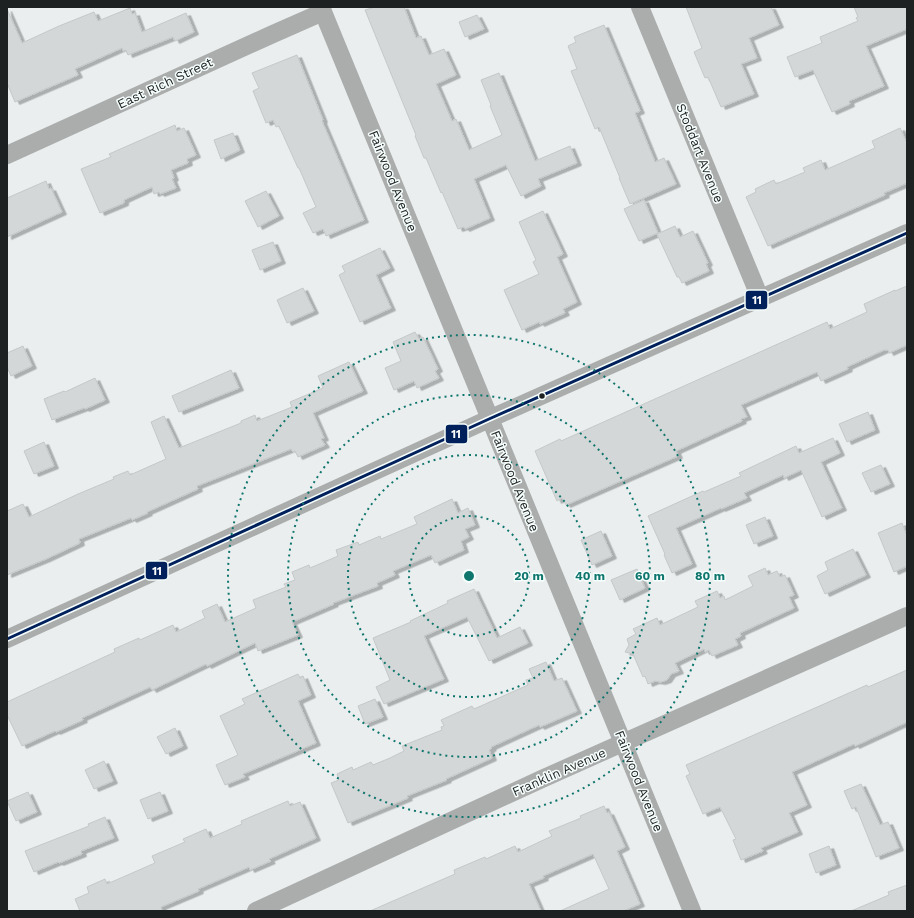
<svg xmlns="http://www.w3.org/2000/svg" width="914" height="918" font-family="'Work Sans',sans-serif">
	<defs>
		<filter id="shadow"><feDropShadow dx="4.5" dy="2.5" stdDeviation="0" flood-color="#0004"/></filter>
	</defs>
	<rect width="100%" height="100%" fill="#eaeeee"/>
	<g fill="#d4d7d7" stroke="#c5c8c8" filter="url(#shadow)">
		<polygon points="375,7 404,7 416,38 421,36 429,55 444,49 456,75 436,84 452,121 456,119 469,150 502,135 490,106 491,105 481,80 499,73 535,161 570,146 577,163 538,179 541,186 521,196 506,165 474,179 490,218 465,229 464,227 458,229 442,192 441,193 426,158 424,158 415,136 416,135 365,10"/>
		<polygon points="686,7 771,7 779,25 749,38 757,58 741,64 754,94 721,107 708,77 705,78 694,52 702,48"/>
		<polygon points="854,7 907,7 907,29 866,46 884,86 849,101 850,104 832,112 813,70 795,77 787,57 822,43 820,37 858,21 856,18 858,17"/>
		<polygon points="130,8 132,14 135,13 142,32 186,13 194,32 175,41 173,37 128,55 126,50 123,51 122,48 75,69 78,75 15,102 7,83 7,9 22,43 59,26 94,12 98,21"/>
		<polygon points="477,15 484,29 465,37 459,22"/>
		<polygon points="604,25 640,111 635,113 655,162 664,158 676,184 630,204 619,178 620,178 599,127 595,129 571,71 577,69 568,46 576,42 574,37"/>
		<polygon points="297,55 323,120 322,121 364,220 326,236 323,229 313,233 303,213 316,207 299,168 298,168 279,126 276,127 273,120 266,123 253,91 259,88 252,73"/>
		<polygon points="175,125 177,131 184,128 196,155 187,159 188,163 171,170 174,178 172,179 176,188 160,194 159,192 154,194 152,187 124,200 124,203 100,213 81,169 111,157 109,154"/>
		<polygon points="900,128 907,143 907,183 884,193 885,195 768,246 746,197 756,192 755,189 774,180 776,184 805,172 803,168 821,160 825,170 875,148 872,141"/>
		<polygon points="233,133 240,150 221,159 214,140"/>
		<polygon points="46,181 49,189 51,188 62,212 7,237 7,198"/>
		<polygon points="266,191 279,216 258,227 245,201"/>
		<polygon points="644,200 658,233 639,241 624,209"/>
		<polygon points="543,211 563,254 557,257 577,302 563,309 565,313 540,324 539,322 522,330 504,290 539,274 533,262 536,260 519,222"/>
		<polygon points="675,226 680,237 693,231 708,263 706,264 709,271 682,283 679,277 677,277 657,234"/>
		<polygon points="273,242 281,261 260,270 252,250"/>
		<polygon points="380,248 390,268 376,275 391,308 360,322 339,275 345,272 342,266"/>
		<polygon points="907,286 907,345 889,353 888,350 884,350 847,367 848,369 821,381 817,372 741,405 747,417 741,419 742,421 676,451 678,456 566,505 562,498 557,501 535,451 560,439 561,441 827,322 830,329 867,312 864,304 895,290 895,291"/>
		<polygon points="303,288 314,311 287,323 277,300"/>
		<polygon points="415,332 419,339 423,337 438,369 435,371 439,378 417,388 414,381 394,390 385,368 401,361 393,342"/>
		<polygon points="23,346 32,366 11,376 7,367 7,353"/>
		<polygon points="349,362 363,391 313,413 324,438 321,439 325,445 298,457 295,451 293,452 291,449 197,486 198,489 147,512 148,513 132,520 131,518 79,539 80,543 46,559 7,575 7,511 23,504 29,517 78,494 114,479 113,477 128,471 130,475 166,459 151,422 164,416 179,448 241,423 241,421 255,415 257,421 292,407 290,402 323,388 318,376"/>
		<polygon points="231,370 239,388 179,412 172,396"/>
		<polygon points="95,378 105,400 85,409 84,408 52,420 44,399 64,391 65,392"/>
		<polygon points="868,412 875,430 847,442 839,424"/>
		<polygon points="833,438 840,453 821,462 842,508 822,517 801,470 784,478 783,475 744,493 747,498 721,509 721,508 676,528 692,564 672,573 664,555 665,554 648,516 703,491 704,492 741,476 739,473 796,446 799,453"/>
		<polygon points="44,442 54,466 34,474 24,451"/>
		<polygon points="881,465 890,484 871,492 862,473"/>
		<polygon points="452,499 458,513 468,508 475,525 465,529 469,537 461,541 464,550 435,563 431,555 393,571 395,575 377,583 378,586 333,603 334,604 292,622 298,635 258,651 255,643 207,666 206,664 152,690 150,687 82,718 83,720 56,732 55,731 22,746 7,715 7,702 115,652 114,649 139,638 140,640 173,625 176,632 205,618 202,611 217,604 225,622 256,608 253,600 286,587 284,584 295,580 292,572 309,565 310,568 338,556 336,550 358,542 359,545 380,536 381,539 417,524 414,517"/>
		<polygon points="765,517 773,536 754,544 746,525"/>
		<polygon points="902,523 907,536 907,566 894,572 878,533"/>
		<polygon points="601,531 612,556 592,565 581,540"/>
		<polygon points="853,549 866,575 825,594 817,576 828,570 825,562"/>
		<polygon points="765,568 768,575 777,571 780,577 785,575 794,595 789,597 794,608 740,633 741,636 735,639 738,645 712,656 709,650 705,652 704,649 675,663 679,671 671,674 667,680 661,682 655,681 648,684 645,676 643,677 633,654 625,652 629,645 627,639 636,634 633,629 657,618 660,625 698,607 695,601 717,591 720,598 724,596 725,600 753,586 748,576"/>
		<polygon points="637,569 645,588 620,600 611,580"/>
		<polygon points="474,589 497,638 520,627 528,643 489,661 467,617 424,636 444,679 384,704 376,687 390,680 373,638 411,622 410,621 448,603 447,601"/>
		<polygon points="546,662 554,681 562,678 577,711 540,727 539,725 491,747 492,748 489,750 492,758 446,779 447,780 407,796 408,798 348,823 331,783 339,780 337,774 352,767 353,770 371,762 373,765 390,758 404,751 402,746 442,730 441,727 444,726 441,720 472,706 474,709 528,685 526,680 533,678 529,669"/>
		<polygon points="907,670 907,722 855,746 854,744 792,772 807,805 789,813 798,832 761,848 763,851 741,860 733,840 736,839 720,807 703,814 686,776 690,774 686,765 867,685 868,687"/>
		<polygon points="298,674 300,678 303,676 311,695 298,701 316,743 243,774 245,777 225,785 216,765 238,755 220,716 245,704 242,699"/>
		<polygon points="375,699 383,717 365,724 358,706"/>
		<polygon points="175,728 183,746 166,754 157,737"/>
		<polygon points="104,761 113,781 94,789 85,770"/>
		<polygon points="861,784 880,825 888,822 899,848 876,857 856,807 852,809 844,791"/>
		<polygon points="28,792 37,812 16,821 7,801"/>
		<polygon points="160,792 168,811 148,819 140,800"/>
		<polygon points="288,801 290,806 300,802 316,838 269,859 271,861 250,870 249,867 198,889 199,891 161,907 162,911 80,911 75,899 89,893 87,887 105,879 107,884 155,863 152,856 185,842 183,839 206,829 210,838 242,824 241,821"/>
		<polygon points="604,806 607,813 609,812 625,847 617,851 640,904 623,911 560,911 609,889 593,854 543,876 544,878 529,884 541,911 370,911 455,874 454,870 485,857 486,859 515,846 518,852 552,836 549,831 581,818 580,816"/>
		<polygon points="105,817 114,838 81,851 82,854 59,863 58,862 34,872 25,851 89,826 88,824"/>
		<polygon points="829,846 836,865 816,873 809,854"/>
		<polygon points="907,885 907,911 851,911 889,895 888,892"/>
	</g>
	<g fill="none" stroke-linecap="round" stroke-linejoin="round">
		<g stroke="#abadad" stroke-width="18">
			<polyline points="321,7 692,911"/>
			<polyline points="640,7 760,298"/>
			<polyline points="7,155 273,34 323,12"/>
			<polyline points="7,639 489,419 907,233"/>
			<polyline points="256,911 544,778 907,616"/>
		</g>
		<g stroke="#f5fefc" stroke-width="6">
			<polyline id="bus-1" points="7,639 489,419 907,233"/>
		</g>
		<use href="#bus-1" stroke="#00205b" stroke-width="3"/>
	</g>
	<g fill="none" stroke="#0f766e" stroke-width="2" stroke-dasharray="2 4">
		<circle cx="469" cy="576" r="60"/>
		<circle cx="469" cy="576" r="121"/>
		<circle cx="469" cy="576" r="181"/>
		<circle cx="469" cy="576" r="241"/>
	</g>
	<circle fill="#1e2121" stroke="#f5fefc" stroke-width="1.5" cx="542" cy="396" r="3.5"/>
	<g text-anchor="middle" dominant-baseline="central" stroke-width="3" stroke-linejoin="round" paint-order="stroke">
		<g font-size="13" fill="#1e2121" stroke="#f5fefc">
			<text transform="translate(165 83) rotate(-25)">East Rich Street</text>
			<text transform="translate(700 153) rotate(68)">Stoddart Avenue</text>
			<text transform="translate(393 181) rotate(68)">Fairwood Avenue</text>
			<text transform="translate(515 481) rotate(68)">Fairwood Avenue</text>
			<text transform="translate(559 772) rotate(-24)">Franklin Avenue</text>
			<text transform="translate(639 781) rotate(68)">Fairwood Avenue</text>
		</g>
	</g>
	<circle cx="469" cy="576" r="6" fill="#0f766e" stroke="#f5fefc" stroke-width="2"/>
	<g font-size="12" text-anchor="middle" font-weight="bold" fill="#0f766e" stroke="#f5fefc" stroke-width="3" stroke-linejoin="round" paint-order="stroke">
		<text x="529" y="580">20 m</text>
		<text x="590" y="580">40 m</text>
		<text x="650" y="580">60 m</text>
		<text x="710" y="580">80 m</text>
	</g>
	<g stroke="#f5fefc" stroke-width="1.5">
		<rect x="745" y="290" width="23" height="20" rx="4" fill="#00205b"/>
		<rect x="445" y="424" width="23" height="20" rx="4" fill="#00205b"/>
		<rect x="145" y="561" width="23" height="19" rx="4" fill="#00205b"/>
	</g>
	<g font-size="11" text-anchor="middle" font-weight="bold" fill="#fff">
		<text x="757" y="304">11</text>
		<text x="456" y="438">11</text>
		<text x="157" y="575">11</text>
	</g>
	<rect width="914" height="918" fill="none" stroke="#1e2121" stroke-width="16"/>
</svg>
